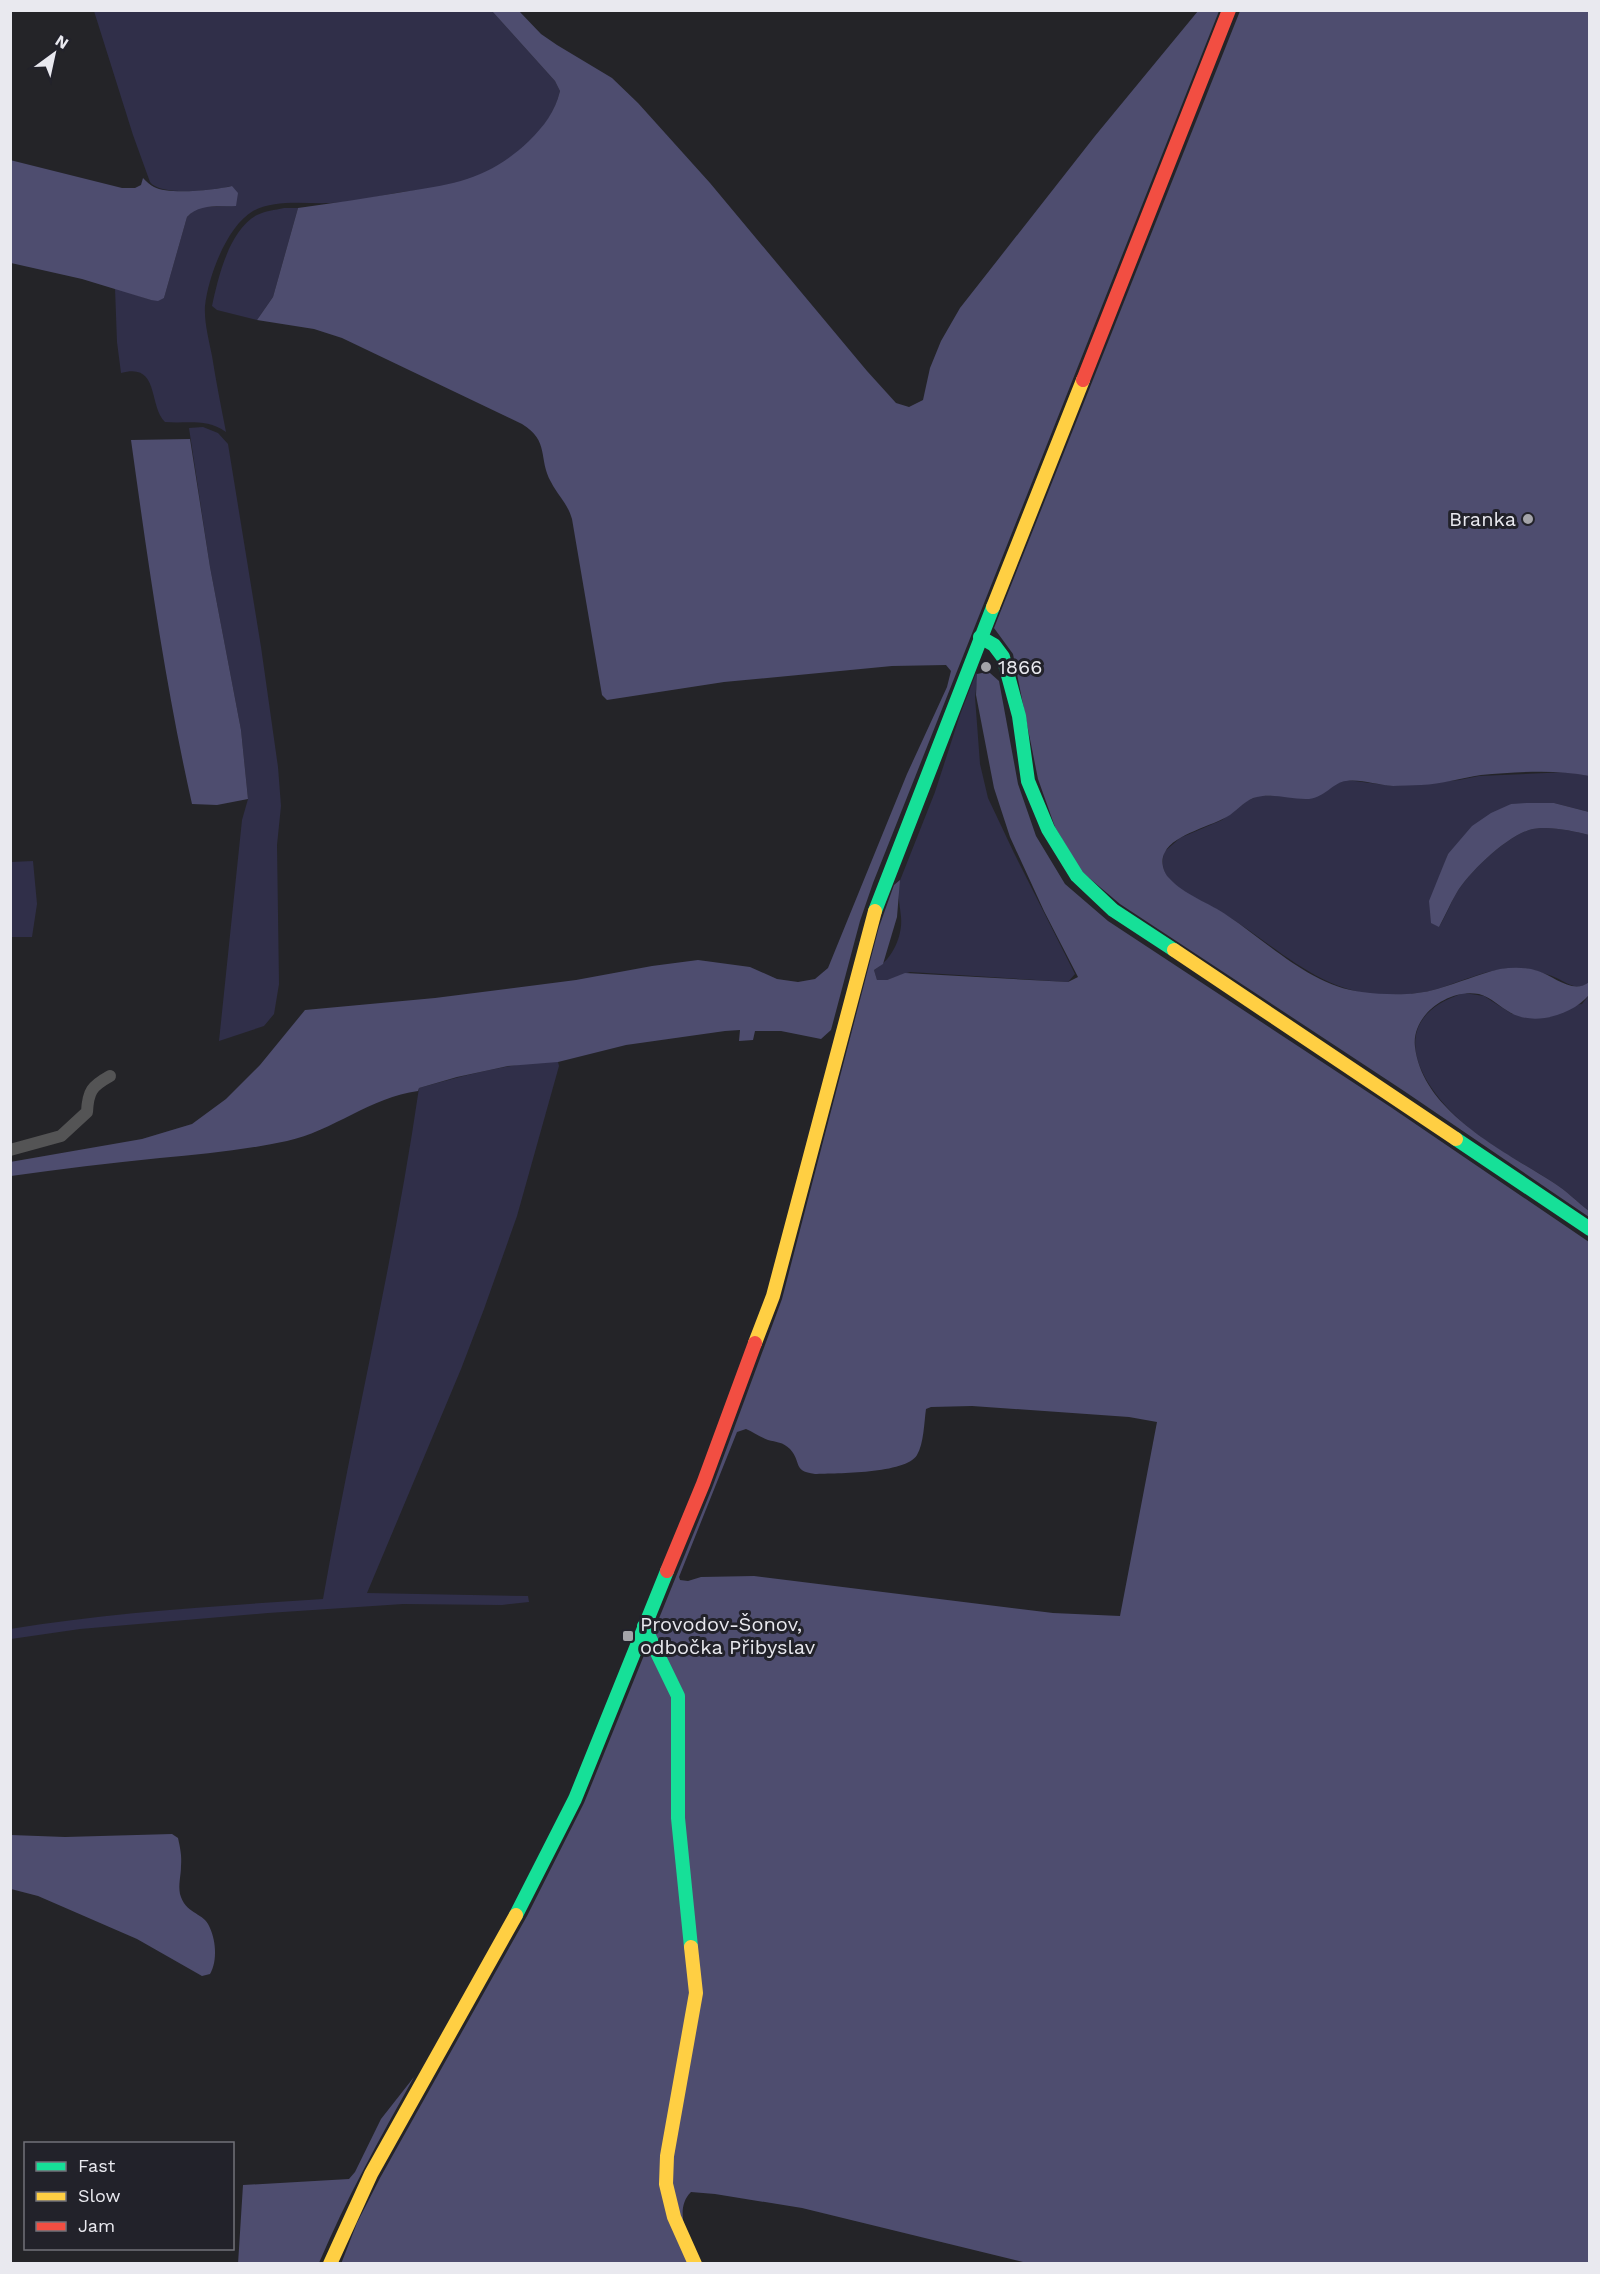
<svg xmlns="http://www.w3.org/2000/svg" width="1600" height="2274" font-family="'Work Sans',sans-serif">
	<rect width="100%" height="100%" fill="#242428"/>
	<g fill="#302f49">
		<path d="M94,11H492L555,81L560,91C549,139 494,176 447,186C432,189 417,190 402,192C378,196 354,202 330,203C305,204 275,199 253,211C227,226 208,277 205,306C204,323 209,340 212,356C216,381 221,407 226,432C206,418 187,424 165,422C148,405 160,362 121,373L117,342L115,288L151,300L164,298L187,217L198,207L236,206L232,186C215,190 161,197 150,182L133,135Z"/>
		<path d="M284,208H298L273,297L257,320L217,310L212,306C218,278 229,230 257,215C265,211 275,210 284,208Z"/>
		<polygon points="203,427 218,433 228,444 261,647 278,767 281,806 277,845 279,984 274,1014 264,1026 219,1041 242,820 248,799 241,730 210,567 189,428"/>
		<path d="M976,673L978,675L975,697L980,764L988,798L1014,853L1075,974L1068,982L910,972L887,980H877L874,970C891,961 903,937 901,917C900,905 897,895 899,883L935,792L960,715Z"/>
		<path d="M1568,772L1589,776V812L1554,803L1511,804L1448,854L1440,877L1439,927C1446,916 1450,904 1456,894C1469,872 1505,838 1529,830C1547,825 1572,831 1589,835V982C1576,993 1565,981 1552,976C1542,973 1527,967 1517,968C1488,968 1464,981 1437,989C1421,994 1400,995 1383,995C1320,993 1276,946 1226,915C1208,903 1183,895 1168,878C1162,871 1162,861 1164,852L1180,838L1222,820L1247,801L1258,796H1273L1347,780L1393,786L1459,780L1479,776Z"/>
		<polygon points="33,861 37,904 32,937 11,937 11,862"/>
		<path d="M1464,993L1484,996L1512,1014L1582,1004L1589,995V1211C1577,1202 1567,1191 1554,1183C1523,1163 1489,1146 1462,1122C1415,1080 1385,1018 1464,993Z"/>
		<path d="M537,1062H558L559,1066L517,1216L484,1309L461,1369L367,1593L528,1596L529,1602L502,1605L403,1604L268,1613L80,1629L11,1639L10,1629C114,1612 219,1606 323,1599C353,1429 394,1260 419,1088C458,1077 497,1067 537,1062Z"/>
	</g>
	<g fill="#4e4d6f" fill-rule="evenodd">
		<path d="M492,11H519L541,34L557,45L612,78L638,103L710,183L867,371L896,403L909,407L923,400L930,368L941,341L960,308L1095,136L1198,11H1219L873,883L860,921L831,1030L821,1039L781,1031H755L753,1040L739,1041L740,1030L725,1031L626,1045L558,1062L508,1066L457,1077L419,1088L418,1091C371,1097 333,1131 287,1141C245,1150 203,1154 160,1158C110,1163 60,1169 11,1176L10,1162L142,1139L192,1124L226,1099L260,1065L305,1010L435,998L576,980L652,966L698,960L750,967L777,979L798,982L815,979L828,968L907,774L947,687L951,671L946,665L892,666L724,682L607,700L602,695L572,519C567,502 558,496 551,482C538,459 550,441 522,424L342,338L314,329L257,320L273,297L298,208C333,203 369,198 403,192C455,184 489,179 529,141C544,126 555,112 560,91L555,81Z"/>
		<path d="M1240,11H1589V776C1555,769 1517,772 1481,775C1461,778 1442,784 1421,785C1412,785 1402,786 1393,786C1377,785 1361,779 1346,781C1334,782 1325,797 1309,799C1292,800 1274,793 1257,797C1247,799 1238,809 1230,815C1213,826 1174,834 1165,852C1160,860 1163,872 1169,878C1184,895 1210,903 1228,916C1270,944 1311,986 1362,992C1386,995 1414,996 1437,989C1459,983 1478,974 1500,969C1513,967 1526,967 1538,971C1554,976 1573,995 1589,982V995C1572,1015 1535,1026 1511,1013C1500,1007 1491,997 1479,994C1449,988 1411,1015 1415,1047C1423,1113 1505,1151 1554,1183C1567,1191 1577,1202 1589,1211V1217L1404,1091L1120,904L1081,871L1055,827L1038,779L1013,654L994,628Z"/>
		<path d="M10,160L122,188H135L141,185L143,178C146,181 150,185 154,187C168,195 216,190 232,186L238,193L236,206C219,207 199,203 187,217L164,298L158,301L151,300L82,279L11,263Z"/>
		<path d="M190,439L210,567L241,730L248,799L217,805L192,804C165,684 148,562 131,440Z"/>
		<path d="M982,673H990L999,681L1018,784L1036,836L1065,884L1108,921L1392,1108L1589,1242V2263H1027L802,2208L715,2194L691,2192C672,2211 690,2243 699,2263L341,2264L357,2223L380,2178L527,1916L584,1803L712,1488L782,1299L879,927L894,885L900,880L897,917L883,964L874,970L877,980H887L905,973L1068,982L1078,977L1044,911L1010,837L994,788L976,695L977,674ZM972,1406L1129,1417L1157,1422L1120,1616L1053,1613L754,1576L701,1577L688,1581L680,1580L679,1577L737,1432L746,1429C753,1432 760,1437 768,1440C776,1442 783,1442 790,1449C802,1462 792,1471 815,1474C836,1473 906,1474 917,1455C924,1443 924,1423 926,1409L931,1407Z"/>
		<path d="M1526,803H1554L1589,812V835C1572,831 1547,825 1529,830C1505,838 1469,872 1456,894C1450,904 1445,916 1439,927L1431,923L1429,901L1448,854L1472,826L1491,813L1511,804Z"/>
		<path d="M172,1834L178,1838C180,1847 182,1856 181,1866C181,1876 178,1884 180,1894C185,1913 202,1913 208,1924C216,1938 218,1961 210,1974L202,1976L137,1939L38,1896L11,1889V1835L65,1837Z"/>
		<path d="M414,2077C380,2138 346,2199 319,2263L238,2264L243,2185L349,2179L355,2172L381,2119Z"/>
	</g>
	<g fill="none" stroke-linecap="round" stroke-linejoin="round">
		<path stroke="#545455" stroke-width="12" d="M10,1150L61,1136L87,1112C88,1091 92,1086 110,1076"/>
		<g stroke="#16e098" stroke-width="14">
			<polyline points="980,637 994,645 1003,657 1019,716 1028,781 1048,829 1077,876 1113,910 1174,950"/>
			<polyline points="875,911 993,607"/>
			<polyline points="1456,1139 1590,1229"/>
			<polyline points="644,1626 678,1696 678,1818 691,1947"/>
			<polyline points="516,1915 575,1799 667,1571"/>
		</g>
		<g stroke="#ffcf43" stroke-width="14">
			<polyline points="993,607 1083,380"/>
			<polyline points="1174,950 1456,1139"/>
			<polyline points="755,1343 773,1296 875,911"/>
			<polyline points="691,1947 696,1993 667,2156 666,2184 674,2217 695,2264"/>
			<polyline points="330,2264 371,2174 516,1915"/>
		</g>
		<g stroke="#f24e42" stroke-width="14">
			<polyline points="1083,380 1229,10"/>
			<polyline points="667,1571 703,1484 755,1343"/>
		</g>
	</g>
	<g fill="#a4a4a9" stroke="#22222a" stroke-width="2">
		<circle cx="1528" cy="519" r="6"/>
		<circle cx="986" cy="667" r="6"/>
		<rect x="622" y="1630" width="12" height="12" rx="3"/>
	</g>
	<g text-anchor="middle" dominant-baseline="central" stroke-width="6" stroke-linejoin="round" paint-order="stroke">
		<g font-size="20" fill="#e9e9ef" stroke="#22222a" text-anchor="start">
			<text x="1516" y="519" text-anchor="end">Branka</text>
			<text x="998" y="667">1866</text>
			<text x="640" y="1624">Provodov-Šonov,<tspan x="640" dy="23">odbočka Přibyslav</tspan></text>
		</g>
	</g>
	<rect width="1600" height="2274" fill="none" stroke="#e9e9ef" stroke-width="24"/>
	<rect x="24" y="2142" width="210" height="108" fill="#22222a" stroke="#727279" stroke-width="1.5"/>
	<rect x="36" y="2162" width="30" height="9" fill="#16e098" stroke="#727279" stroke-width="1.5"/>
	<text x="78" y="2172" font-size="18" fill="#e9e9ef">Fast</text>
	<rect x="36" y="2192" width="30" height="9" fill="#ffcf43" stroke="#727279" stroke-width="1.5"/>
	<text x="78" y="2202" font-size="18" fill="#e9e9ef">Slow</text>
	<rect x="36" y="2222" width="30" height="9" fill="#f24e42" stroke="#727279" stroke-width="1.5"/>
	<text x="78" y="2232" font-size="18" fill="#e9e9ef">Jam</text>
	<g transform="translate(54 54) rotate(33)" stroke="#22222a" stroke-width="4.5" paint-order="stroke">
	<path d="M0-4.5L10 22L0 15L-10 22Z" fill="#e9e9ef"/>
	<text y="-9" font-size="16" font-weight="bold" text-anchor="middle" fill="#e9e9ef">N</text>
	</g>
</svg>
